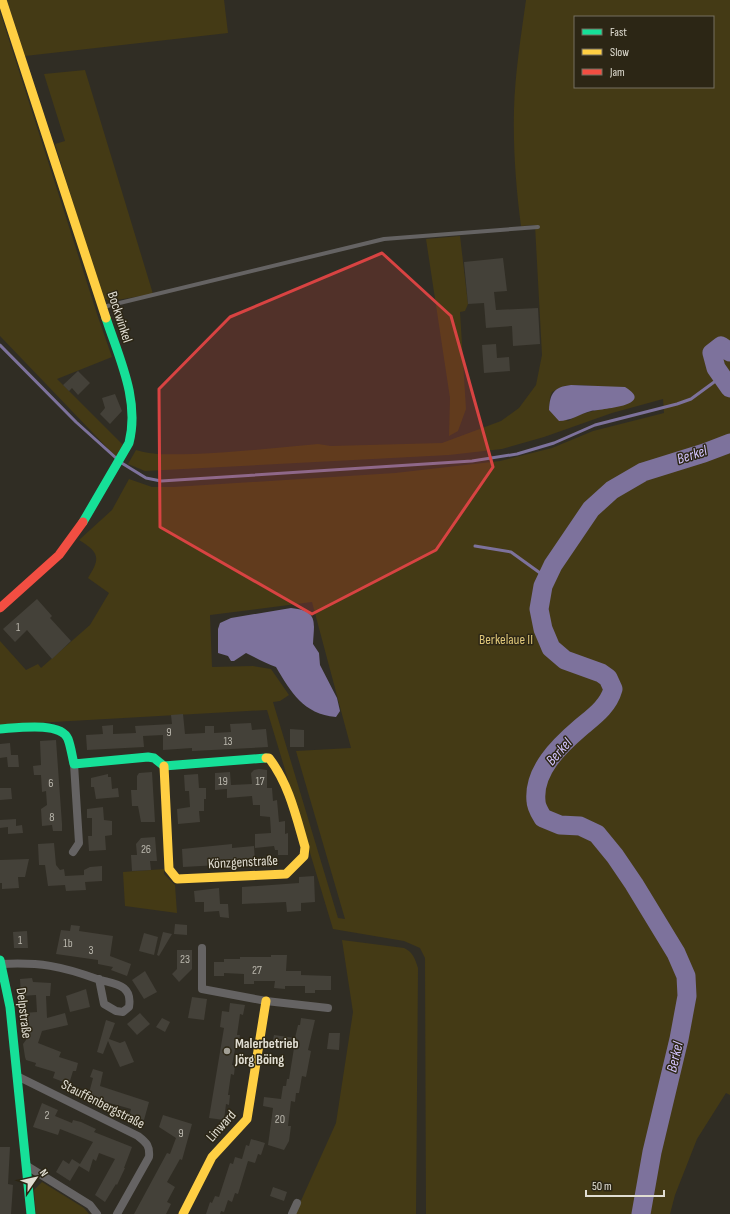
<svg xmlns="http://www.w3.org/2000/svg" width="730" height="1214" font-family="'Sofia Sans Condensed',sans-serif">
	<rect width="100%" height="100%" fill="#302d24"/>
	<g fill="#443a15" fill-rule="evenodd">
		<polygon points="7,0 224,0 228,33 25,56"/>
		<path d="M526,0H730V1095L726,1093L697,1139L675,1195L670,1214H426L425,958L420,948L404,941L333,929L267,710L0,725V641L26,670L38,664L41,668L90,625L109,593L88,578C101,558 99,552 79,540L112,510L129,479L152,487H173L395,473L500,461L552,448L593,431L664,413L663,399L612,413L544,437L502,449L449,455L145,471L128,464L136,450C156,456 174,454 194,454C236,452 277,448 318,444L331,446L442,443L501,421L519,408L536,385L542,355L535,225L521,226C516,188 513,148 514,110C515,73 521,36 526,0ZM575,17H713V87H575ZM579,385L607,387L601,409L578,415L568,421L549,410L550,397L552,392L564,386ZM312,602L351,748L296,751L345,919L338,918L273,702L280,701L289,695L271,669L253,666L212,667L210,615Z"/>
		<polygon points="0,12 98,317 112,357 57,379 123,445 116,457 0,336"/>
		<polygon points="85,70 153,294 111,301 102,298 55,144 65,141 44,74"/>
		<polygon points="460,236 468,304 465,311 460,312 466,409 458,431 449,436 450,398 426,239"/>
		<polygon points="164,869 164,874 175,885 177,913 125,906 123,872"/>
		<path d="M342,940L404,948C413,952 415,959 418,968L416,1214H295L336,1123L353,1012Z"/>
		<polygon points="42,1182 84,1208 89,1214 36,1214 34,1190"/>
	</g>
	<g fill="#7d729c">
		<path d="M571,385L625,387C657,406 600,409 591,411C580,414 570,421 559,421L549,410C550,393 554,387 571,385Z"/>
		<path d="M291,608C319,611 314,622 313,644L319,653L320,665L337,698L340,711L336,717C303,714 291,692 276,667C265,663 256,658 246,653L234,661H231L228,656L218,653V629L220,623L231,618Z"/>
	</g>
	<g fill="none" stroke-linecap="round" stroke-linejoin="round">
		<g stroke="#7d729c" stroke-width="3">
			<polyline points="0,345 76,422 116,458"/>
			<polyline points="120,462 146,478 161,481 472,461 517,454 554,443 595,425 677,404 691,399 721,377"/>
			<polyline points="475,546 511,552 547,578"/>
		</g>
		<g stroke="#7d729c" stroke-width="19">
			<polyline points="730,352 721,346 712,353 716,368 730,388"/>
			<path d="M641,1214L652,1152L679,1039L687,996L686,976L676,953L634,884L615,856L597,834L580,826L560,825L543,818C540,813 536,807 536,801C533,771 559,746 580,728C593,717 608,707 613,689L608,678L601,673L565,660L551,648L543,629L539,609L543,586L553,565L591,509L612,490L643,472L704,453L730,443"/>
		</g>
	</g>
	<g fill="#444139">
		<polygon points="503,258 507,291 494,292 496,310 538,308 540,344 513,346 512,326 486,328 484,303 468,304 464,262"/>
		<polygon points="496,344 497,358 509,357 510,371 484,373 482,345"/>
		<polygon points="78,371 90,383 78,395 72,388 69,391 63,385"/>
		<polygon points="115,394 122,411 110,424 100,414 105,408 102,398"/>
		<polygon points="37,599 52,616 50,618 71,641 52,659 27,630 15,642 3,629"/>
		<polygon points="183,714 185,734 205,733 205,726 214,726 214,733 231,732 230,724 251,723 252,730 266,729 268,747 192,751 192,748 163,750 163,735 143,736 144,747 87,750 86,735 103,734 102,726 113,725 113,734 136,733 135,726 172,724 171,715"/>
		<polygon points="290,729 304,730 304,747 290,747"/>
		<polygon points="56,740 62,824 62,831 53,831 52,825 42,826 41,809 47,805 46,791 42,792 41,775 34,775 33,766 41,765 40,741"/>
		<polygon points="10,743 11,755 18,755 19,767 8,767 7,757 0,758 0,744"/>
		<polygon points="259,769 267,770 267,788 272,788 273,801 277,800 279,822 285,821 285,834 288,833 288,855 278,855 278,850 275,850 274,846 255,848 255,834 271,833 270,817 260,816 260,805 253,805 252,796 227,798 227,789 215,790 215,773 230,772 231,785 252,784 251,773 254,770"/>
		<polygon points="152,772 155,822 141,822 138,806 132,806 131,790 137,790 137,776 139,773"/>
		<polygon points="108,774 108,777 111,777 112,789 118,788 119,797 96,799 94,787 91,787 91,778"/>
		<polygon points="198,774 199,788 206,788 206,799 204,799 204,811 199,811 200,822 178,824 177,809 190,807 189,791 185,791 184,775"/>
		<polygon points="0,788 11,788 12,799 0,800"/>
		<polygon points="103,807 104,820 112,821 112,835 105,836 106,850 89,851 88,836 92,836 92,818 87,818 87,809"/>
		<polygon points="16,819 16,826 22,825 23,833 8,834 8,827 0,828 0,820"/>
		<polygon points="155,837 157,861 150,861 151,870 132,871 131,855 137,855 136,844 141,838"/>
		<polygon points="54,843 56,865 60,870 64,869 65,876 84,875 84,870 90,867 102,866 102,881 85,882 86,890 66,891 65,885 48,886 45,865 39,865 38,844"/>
		<polygon points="232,844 232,848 254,846 255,863 183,867 182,849"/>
		<polygon points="29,859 25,877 18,877 19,888 2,889 2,883 0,883 0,860"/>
		<polygon points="314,876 315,902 301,903 301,911 287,912 286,902 242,904 242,887 299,883 299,877"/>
		<polygon points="219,888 220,904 228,904 229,918 220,917 219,911 204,912 204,902 195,902 194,891"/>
		<polygon points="175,924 187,925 187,935 174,934"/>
		<polygon points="71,925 80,926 79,931 113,936 110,956 131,964 127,976 111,970 113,967 98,964 98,960 56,954 61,930 70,931"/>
		<polygon points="27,931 28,948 14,948 13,932"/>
		<polygon points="163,932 172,934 159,956 157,955"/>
		<polygon points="144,933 158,937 154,955 139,951"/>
		<polygon points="177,950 192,950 192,969 179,982 172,974 177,969"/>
		<polygon points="271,955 287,955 286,971 301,971 301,975 331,976 331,990 315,990 315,993 305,993 305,986 285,986 285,989 274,988 275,981 254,981 254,984 244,984 244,974 224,973 224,976 214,976 214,962 224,962 224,959 240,959 240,957 271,957"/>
		<polygon points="145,971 157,992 144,999 132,980"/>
		<polygon points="32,978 33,982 51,983 50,996 46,996 47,1018 65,1013 68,1025 42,1031 38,1043 61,1052 59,1057 78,1063 76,1071 73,1071 69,1084 53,1078 55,1072 35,1066 36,1063 26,1060 25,1057 23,1044 26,1040 23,1013 37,1012 36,995 21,996 20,979"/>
		<polygon points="86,989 90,1007 70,1012 66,996"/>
		<polygon points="192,997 207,999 204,1020 188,1018"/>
		<polygon points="230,1003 245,1005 243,1015 240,1014 237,1035 240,1035 238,1045 236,1044 232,1065 235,1065 234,1075 231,1074 228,1095 230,1095 229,1105 226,1104 224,1120 209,1118 224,1028 220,1027 222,1011 229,1012"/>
		<polygon points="140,1013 150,1024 137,1035 127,1024"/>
		<polygon points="162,1018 170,1022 165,1032 156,1027"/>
		<polygon points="301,1018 315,1020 308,1050 311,1051 306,1077 302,1076 299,1093 296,1093 295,1102 291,1101 288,1126 291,1126 289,1141 284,1150 268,1145 273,1108 263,1106 264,1097 281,1099 283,1086 286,1086 287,1079 289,1079 294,1048 272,1045 274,1035 295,1038 298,1025 300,1025"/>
		<polygon points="106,1020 115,1023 109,1039 120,1043 125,1041 134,1062 120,1067 108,1041 103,1054 97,1052"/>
		<polygon points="329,1033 340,1033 339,1050 327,1049"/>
		<polygon points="93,1069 103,1072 100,1086 149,1102 144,1120 129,1116 131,1109 88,1097 93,1078 90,1077"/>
		<polygon points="42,1103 58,1110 55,1116 72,1123 73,1120 81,1122 96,1129 94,1132 132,1147 124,1168 125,1168 117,1185 116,1184 105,1202 95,1195 115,1159 99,1153 96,1161 93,1159 89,1172 79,1166 70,1181 56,1172 63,1160 69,1164 72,1159 80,1164 93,1142 60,1129 58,1135 33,1127"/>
		<polygon points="163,1115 192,1124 182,1160 180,1159 167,1182 175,1187 167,1202 171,1204 166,1214 134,1214 167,1153 170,1154 176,1138 159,1127"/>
		<polygon points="251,1139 265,1143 261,1155 258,1154 255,1163 248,1161 238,1194 235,1193 232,1202 228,1200 224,1212 221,1211 220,1214 206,1214 210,1202 212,1203 215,1196 219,1197 230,1163 233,1164 235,1157 242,1159 246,1145 249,1146"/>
		<polygon points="0,1147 10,1147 8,1184 13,1185 11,1214 0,1214"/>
		<polygon points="273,1187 287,1192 284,1201 270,1196"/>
	</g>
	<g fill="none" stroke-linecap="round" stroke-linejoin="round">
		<polyline stroke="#656363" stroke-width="4" points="103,307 384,239 538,227"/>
		<g stroke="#656363" stroke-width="8">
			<polyline points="73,852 79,843 74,764"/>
			<polyline points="202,948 202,989 266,1001 328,1008"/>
			<path d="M1,964C40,962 61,966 97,979C113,984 133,983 129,1007L123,1012L116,1011L104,1004L99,979"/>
			<path d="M17,1076L138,1136C147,1143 150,1146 149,1157L117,1214"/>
			<polyline points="27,1166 90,1205 97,1214"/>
			<polyline points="292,1214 297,1203"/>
		</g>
		<g stroke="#16e098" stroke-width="9">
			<path d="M83,522L129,443C140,400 119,358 106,318"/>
			<path d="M0,729C16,728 61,721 68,739C71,747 72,756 74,764L148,757L154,758L164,766L266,758"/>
			<polyline points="0,960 10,1007 31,1214"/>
		</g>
		<g stroke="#ffcf43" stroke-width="9">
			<polyline points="2,0 106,318"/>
			<path d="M164,766L169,869L177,879L286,874L304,856L305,847C296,816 289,784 269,758H266"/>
			<polyline points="183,1214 212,1157 247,1119 266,1001"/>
		</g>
		<polyline stroke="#f24e42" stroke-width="9" points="0,608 59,555 83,522"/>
	</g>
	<path fill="#d84342" fill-opacity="0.2" stroke="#d84342" stroke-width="3" stroke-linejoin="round" d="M382,253L451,316L493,467L436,550L312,614L160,527L159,389L230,317Z"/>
	<circle fill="#a29f95" stroke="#2c2615" stroke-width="1.5" cx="227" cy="1051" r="4"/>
	<g text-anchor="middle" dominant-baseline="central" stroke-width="3" stroke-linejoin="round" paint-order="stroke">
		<g font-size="12" fill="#b9b6ac">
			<text x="18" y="627">1</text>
			<text x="169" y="732">9</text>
			<text x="228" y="741">13</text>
			<text x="223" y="781">19</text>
			<text x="260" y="781">17</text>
			<text x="51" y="783">6</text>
			<text x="52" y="817">8</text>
			<text x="146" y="849">26</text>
			<text x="20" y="940">1</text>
			<text x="68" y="943">1b</text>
			<text x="91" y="950">3</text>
			<text x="185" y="959">23</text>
			<text x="257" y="970">27</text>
			<text x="47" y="1115">2</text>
			<text x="280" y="1119">20</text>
			<text x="181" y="1133">9</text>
		</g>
		<g font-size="14" fill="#e0ddd2" stroke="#2c2615">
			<text transform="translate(120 317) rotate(72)">Bockwinkel</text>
			<text transform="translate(243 862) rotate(-3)">Könzgenstraße</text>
			<text transform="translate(24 1013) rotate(83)">Delpstraße</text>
			<text transform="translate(103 1104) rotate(27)">Stauffenbergstraße</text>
			<text transform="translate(221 1126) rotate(-48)">Linward</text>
		</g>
		<g font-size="14" fill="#dec678" stroke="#2c2615">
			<text x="506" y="639">Berkelaue II</text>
		</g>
		<g font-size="14" font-weight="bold" fill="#e0ddd2" stroke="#2c2615" text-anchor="start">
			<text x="235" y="1043">Malerbetrieb<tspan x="235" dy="16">Jörg Böing</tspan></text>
		</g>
		<g font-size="15" font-style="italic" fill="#d2c3fd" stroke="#2c2615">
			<text transform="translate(692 455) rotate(-18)">Berkel</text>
			<text transform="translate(559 752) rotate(-48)">Berkel</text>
			<text transform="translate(675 1057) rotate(-77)">Berkel</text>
		</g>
	</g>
	<rect x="574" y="16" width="140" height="72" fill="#2c2615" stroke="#746f61"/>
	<rect x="582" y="29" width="20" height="6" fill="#16e098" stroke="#746f61"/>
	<text x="610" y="36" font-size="12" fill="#e0ddd2">Fast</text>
	<rect x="582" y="49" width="20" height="6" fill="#ffcf43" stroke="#746f61"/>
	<text x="610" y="56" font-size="12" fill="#e0ddd2">Slow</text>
	<rect x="582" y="69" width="20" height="6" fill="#f24e42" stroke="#746f61"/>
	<text x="610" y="76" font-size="12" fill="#e0ddd2">Jam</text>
	<g transform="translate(36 1178) rotate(56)" stroke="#2c2615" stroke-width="3" paint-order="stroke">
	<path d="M0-3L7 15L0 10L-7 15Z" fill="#e0ddd2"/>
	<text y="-6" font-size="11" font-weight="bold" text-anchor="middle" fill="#e0ddd2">N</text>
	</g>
	<path d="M586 1190v6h78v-6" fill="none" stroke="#e0ddd2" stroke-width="2"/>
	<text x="592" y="1190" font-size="12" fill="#e0ddd2" stroke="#2c2615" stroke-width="3" paint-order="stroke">50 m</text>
</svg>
